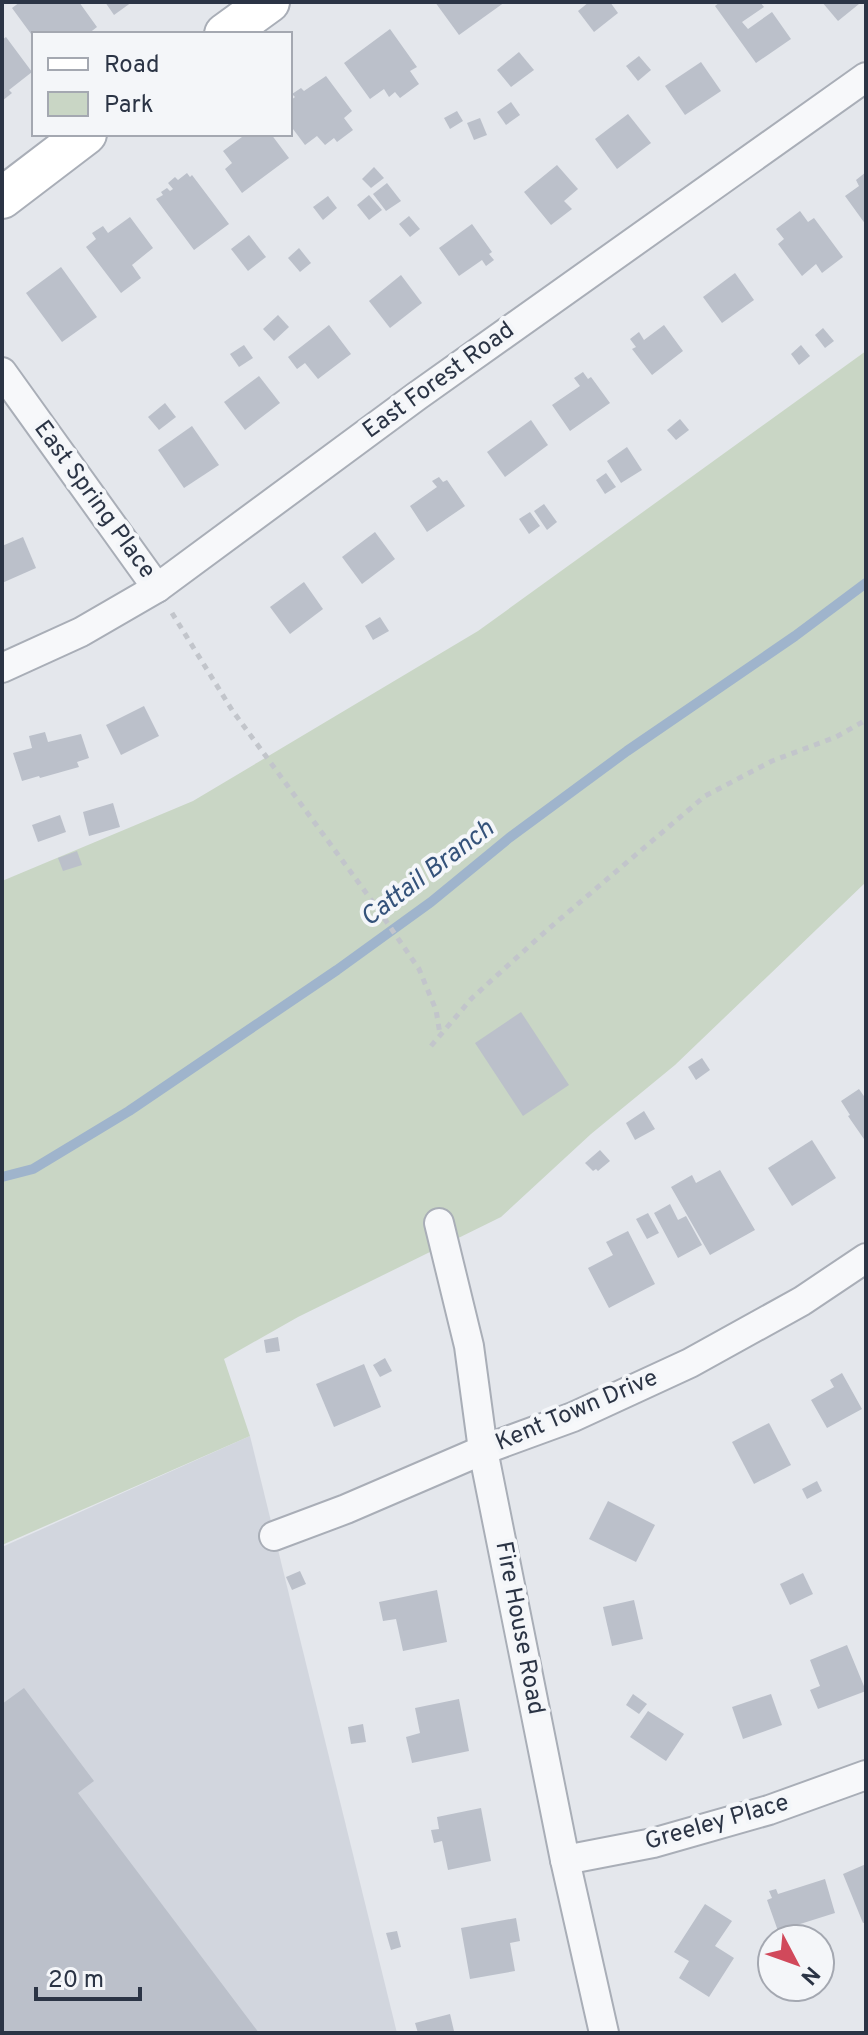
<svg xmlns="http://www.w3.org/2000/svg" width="868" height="2035" font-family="Overpass,sans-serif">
	<rect width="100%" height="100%" fill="#e4e7ec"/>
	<polygon fill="#d2d6de" points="250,1436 397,2033 2,2033 2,1547"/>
	<polygon fill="#c9d6c5" points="866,351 866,882 675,1065 591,1134 501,1217 298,1317 224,1359 250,1436 2,1545 2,881 193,801 478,631"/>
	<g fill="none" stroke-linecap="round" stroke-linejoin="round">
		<polyline stroke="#9fb4cc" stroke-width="10" points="2,1177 33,1169 129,1111 337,970 431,902 509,838 627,751 795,636 866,583"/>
	</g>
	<g fill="#bbc0ca">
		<polygon points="20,2 79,2 97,27 88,34 34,34 34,38 12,8"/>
		<polygon points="105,2 132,2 114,15"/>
		<polygon points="435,2 505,2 459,35"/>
		<polygon points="589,2 610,2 618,13 594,32 578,11"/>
		<polygon points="720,2 760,2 764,7 742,22 748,29 772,12 791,39 756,63 715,6"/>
		<polygon points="822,2 857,2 859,4 838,21"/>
		<polygon points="390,29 417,67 410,71 419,84 400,98 395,92 389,97 384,89 370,99 344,63"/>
		<polygon points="6,37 32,72 9,90 12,93 2,101 2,40"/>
		<polygon points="519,52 534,70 511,87 497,70"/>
		<polygon points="639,56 651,70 638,81 626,66"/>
		<polygon points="701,62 721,91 685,115 665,86"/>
		<polygon points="326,76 352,111 344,118 353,130 337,142 334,138 325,145 317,136 305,145 290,125 290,101 295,97 292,94 301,88 304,91"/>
		<polygon points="511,102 520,115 506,125 497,112"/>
		<polygon points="457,111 463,121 450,129 444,118"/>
		<polygon points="628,114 651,143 617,169 595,139"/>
		<polygon points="480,118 487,135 474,140 467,123"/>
		<polygon points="246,134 271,134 289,158 242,193 225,169 232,163 223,151"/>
		<polygon points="557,165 578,189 564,201 572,209 551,225 524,192"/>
		<polygon points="374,167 384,178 371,188 362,179"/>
		<polygon points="866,172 866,225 845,196 859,186 856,180"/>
		<polygon points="187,173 190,177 192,175 229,224 194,250 156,199 163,195 161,192 167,188 170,191 173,189 168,183 175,177 178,180"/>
		<polygon points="387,183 401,201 386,211 373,194"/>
		<polygon points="369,195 382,210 369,220 357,205"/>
		<polygon points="328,196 337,208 323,220 313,207"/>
		<polygon points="800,211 808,222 814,218 843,257 822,273 816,264 802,276 778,244 784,239 776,229"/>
		<polygon points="409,216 420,229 410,237 399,224"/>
		<polygon points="130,217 153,248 132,265 141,278 121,293 86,247 96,239 92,233 103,226 108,233"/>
		<polygon points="472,224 492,252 489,254 494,260 486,266 482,260 459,276 439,248"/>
		<polygon points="249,235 266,257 248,271 231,249"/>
		<polygon points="299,248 311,263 300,272 288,258"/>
		<polygon points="61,267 97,317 62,342 26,293"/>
		<polygon points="735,273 754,300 722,323 703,297"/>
		<polygon points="401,275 422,303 390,328 369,301"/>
		<polygon points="278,315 289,327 274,341 263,329"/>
		<polygon points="329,325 351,354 318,379 305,363 297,369 288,357"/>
		<polygon points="664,325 683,351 652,375 632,349 636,347 630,339 639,332 644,340"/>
		<polygon points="823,328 834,341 825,348 815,335"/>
		<polygon points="244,345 253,358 239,367 230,354"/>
		<polygon points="801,345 810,356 799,365 791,354"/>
		<polygon points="583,372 588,379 591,377 610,403 570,431 552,405 580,386 574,378"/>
		<polygon points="259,376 280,403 245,430 224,402"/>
		<polygon points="165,403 176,417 159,430 148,417"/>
		<polygon points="680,419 689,430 676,440 667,430"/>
		<polygon points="531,420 548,445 505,477 487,452"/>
		<polygon points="192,426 219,465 184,488 158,450"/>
		<polygon points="627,447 642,470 621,483 607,461"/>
		<polygon points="606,473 616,487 605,494 596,480"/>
		<polygon points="439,477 443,482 447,480 465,506 427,532 410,506 437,487 432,481"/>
		<polygon points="544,504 557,522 547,530 534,511"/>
		<polygon points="530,512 540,526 529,534 519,519"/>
		<polygon points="375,532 395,559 362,584 342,557"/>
		<polygon points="23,537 36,568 2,583 2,546"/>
		<polygon points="304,582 323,609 290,634 270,607"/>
		<polygon points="380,617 389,631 373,640 365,626"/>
		<polygon points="144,706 159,736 121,755 106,725"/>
		<polygon points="45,732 48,742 81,734 89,758 77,762 79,767 40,778 39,776 22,781 13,753 32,748 29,736"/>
		<polygon points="113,803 120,827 89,836 83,812"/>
		<polygon points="60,815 66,832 38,842 32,825"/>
		<polygon points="77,851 82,865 63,871 58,858"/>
		<polygon points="521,1012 569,1085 523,1116 475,1043"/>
		<polygon points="702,1058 710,1070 696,1080 688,1067"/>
		<polygon points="859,1089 866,1099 866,1142 848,1116 850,1115 841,1101"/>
		<polygon points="644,1111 655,1129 635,1140 626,1123"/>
		<polygon points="812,1140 836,1178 792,1206 768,1168"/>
		<polygon points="600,1150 610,1161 598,1171 596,1169 593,1171 585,1163"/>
		<polygon points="720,1170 755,1230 710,1255 671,1187 692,1175 696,1183"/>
		<polygon points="670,1204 678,1220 686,1216 702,1245 678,1258 654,1213"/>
		<polygon points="648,1213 659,1233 647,1239 636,1219"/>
		<polygon points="628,1231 655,1284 609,1308 588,1268 613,1255 606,1242"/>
		<polygon points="278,1337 280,1351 266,1353 264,1340"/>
		<polygon points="385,1358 392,1371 380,1377 373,1365"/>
		<polygon points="364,1364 381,1407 334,1427 316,1384"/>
		<polygon points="842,1373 862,1409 827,1428 811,1400 834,1387 830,1380"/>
		<polygon points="769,1423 791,1465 754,1484 732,1442"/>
		<polygon points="817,1481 822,1491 807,1499 802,1489"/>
		<polygon points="608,1501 655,1525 636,1562 589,1539"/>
		<polygon points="300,1571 306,1584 292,1590 286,1577"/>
		<polygon points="803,1573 813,1594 790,1605 780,1584"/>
		<polygon points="437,1590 447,1642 403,1651 396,1619 383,1621 379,1602"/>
		<polygon points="634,1600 643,1639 612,1646 603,1607"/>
		<polygon points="847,1645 866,1691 818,1709 810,1690 820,1686 810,1660"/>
		<polygon points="24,1688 94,1781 78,1793 259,2033 2,2033 2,1704"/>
		<polygon points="633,1694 647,1704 639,1714 626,1705"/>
		<polygon points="771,1694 782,1725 743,1739 732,1707"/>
		<polygon points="459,1699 469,1751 412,1763 406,1737 420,1733 415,1708"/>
		<polygon points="648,1711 684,1734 666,1761 630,1737"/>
		<polygon points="363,1724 366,1742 351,1744 348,1727"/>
		<polygon points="481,1808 491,1861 448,1870 442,1841 434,1843 431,1830 439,1829 437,1817"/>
		<polygon points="866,1864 866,1922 863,1923 843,1874"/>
		<polygon points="825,1879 835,1913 778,1931 767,1900 772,1898 769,1891 776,1889 778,1894"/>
		<polygon points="705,1904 732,1921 715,1946 734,1958 709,1997 679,1978 689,1961 674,1952"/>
		<polygon points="516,1918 520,1941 510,1943 515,1971 470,1979 461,1928"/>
		<polygon points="397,1931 401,1947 391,1950 386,1933"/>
		<polygon points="450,2014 454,2031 445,2033 418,2033 415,2023"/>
	</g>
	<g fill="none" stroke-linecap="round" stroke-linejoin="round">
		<g stroke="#a9aeb7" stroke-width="32">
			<g id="street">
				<polyline points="2,372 157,588"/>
				<polyline points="2,668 81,632 157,588 417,396 866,77"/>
				<polyline points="439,1223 469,1346 483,1450 565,1860 604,2033"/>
				<polyline points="274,1536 346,1509 483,1450 573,1417 690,1363 802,1301 866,1258"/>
				<polyline points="565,1860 653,1843 769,1810 866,1775"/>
			</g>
		</g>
		<g stroke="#a9aeb7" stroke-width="44">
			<g id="secondary">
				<polyline points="225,34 269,2"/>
				<polyline points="2,198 86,134"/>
			</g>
		</g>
		<g stroke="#c2c5cb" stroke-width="5" stroke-dasharray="6 6" stroke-linecap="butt">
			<polyline points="172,613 232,710 375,905 419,969 436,1010 440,1034"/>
			<polyline points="431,1046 472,998 546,931 705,796 772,761 836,737 866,720"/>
		</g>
		<use href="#street" stroke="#f7f8fa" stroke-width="28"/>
		<use href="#secondary" stroke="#fff" stroke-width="40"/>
	</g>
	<g text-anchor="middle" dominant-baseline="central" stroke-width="8" stroke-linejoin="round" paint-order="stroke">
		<g font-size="24" fill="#2b3445" stroke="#f4f6f9">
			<text transform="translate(439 381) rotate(-36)">East Forest Road</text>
			<text transform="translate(94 500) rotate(54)">East Spring Place</text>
			<text transform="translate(577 1411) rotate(-23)">Kent Town Drive</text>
			<text transform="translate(519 1628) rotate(79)">Fire House Road</text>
			<text transform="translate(717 1823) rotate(-16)">Greeley Place</text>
		</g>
		<g font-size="26" font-style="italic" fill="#34527a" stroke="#f4f6f9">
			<text transform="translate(428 874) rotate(-37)">Cattail Branch</text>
		</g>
	</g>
	<rect width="868" height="2035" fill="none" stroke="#2b3445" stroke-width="8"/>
	<rect x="32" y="32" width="260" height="104" fill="#f4f6f9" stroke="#a4a8b1" stroke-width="2"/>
	<rect x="48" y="58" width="40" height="12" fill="#ffffff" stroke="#a4a8b1" stroke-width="2"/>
	<text x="104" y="72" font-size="24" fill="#2b3445">Road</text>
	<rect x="48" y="92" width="40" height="24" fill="#c9d6c5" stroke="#a4a8b1" stroke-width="2"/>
	<text x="104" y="112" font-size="24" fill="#2b3445">Park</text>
	<g transform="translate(796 1963) rotate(131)"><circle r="38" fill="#f4f6f9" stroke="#a4a8b1" stroke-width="2"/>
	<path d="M0-6L14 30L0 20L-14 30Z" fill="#d1495b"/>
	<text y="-12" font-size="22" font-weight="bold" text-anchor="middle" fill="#2b3445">N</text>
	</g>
	<path d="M36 1987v12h104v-12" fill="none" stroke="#2b3445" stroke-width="4"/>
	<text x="48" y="1987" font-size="24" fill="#2b3445" stroke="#f4f6f9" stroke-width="6" paint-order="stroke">20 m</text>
</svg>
